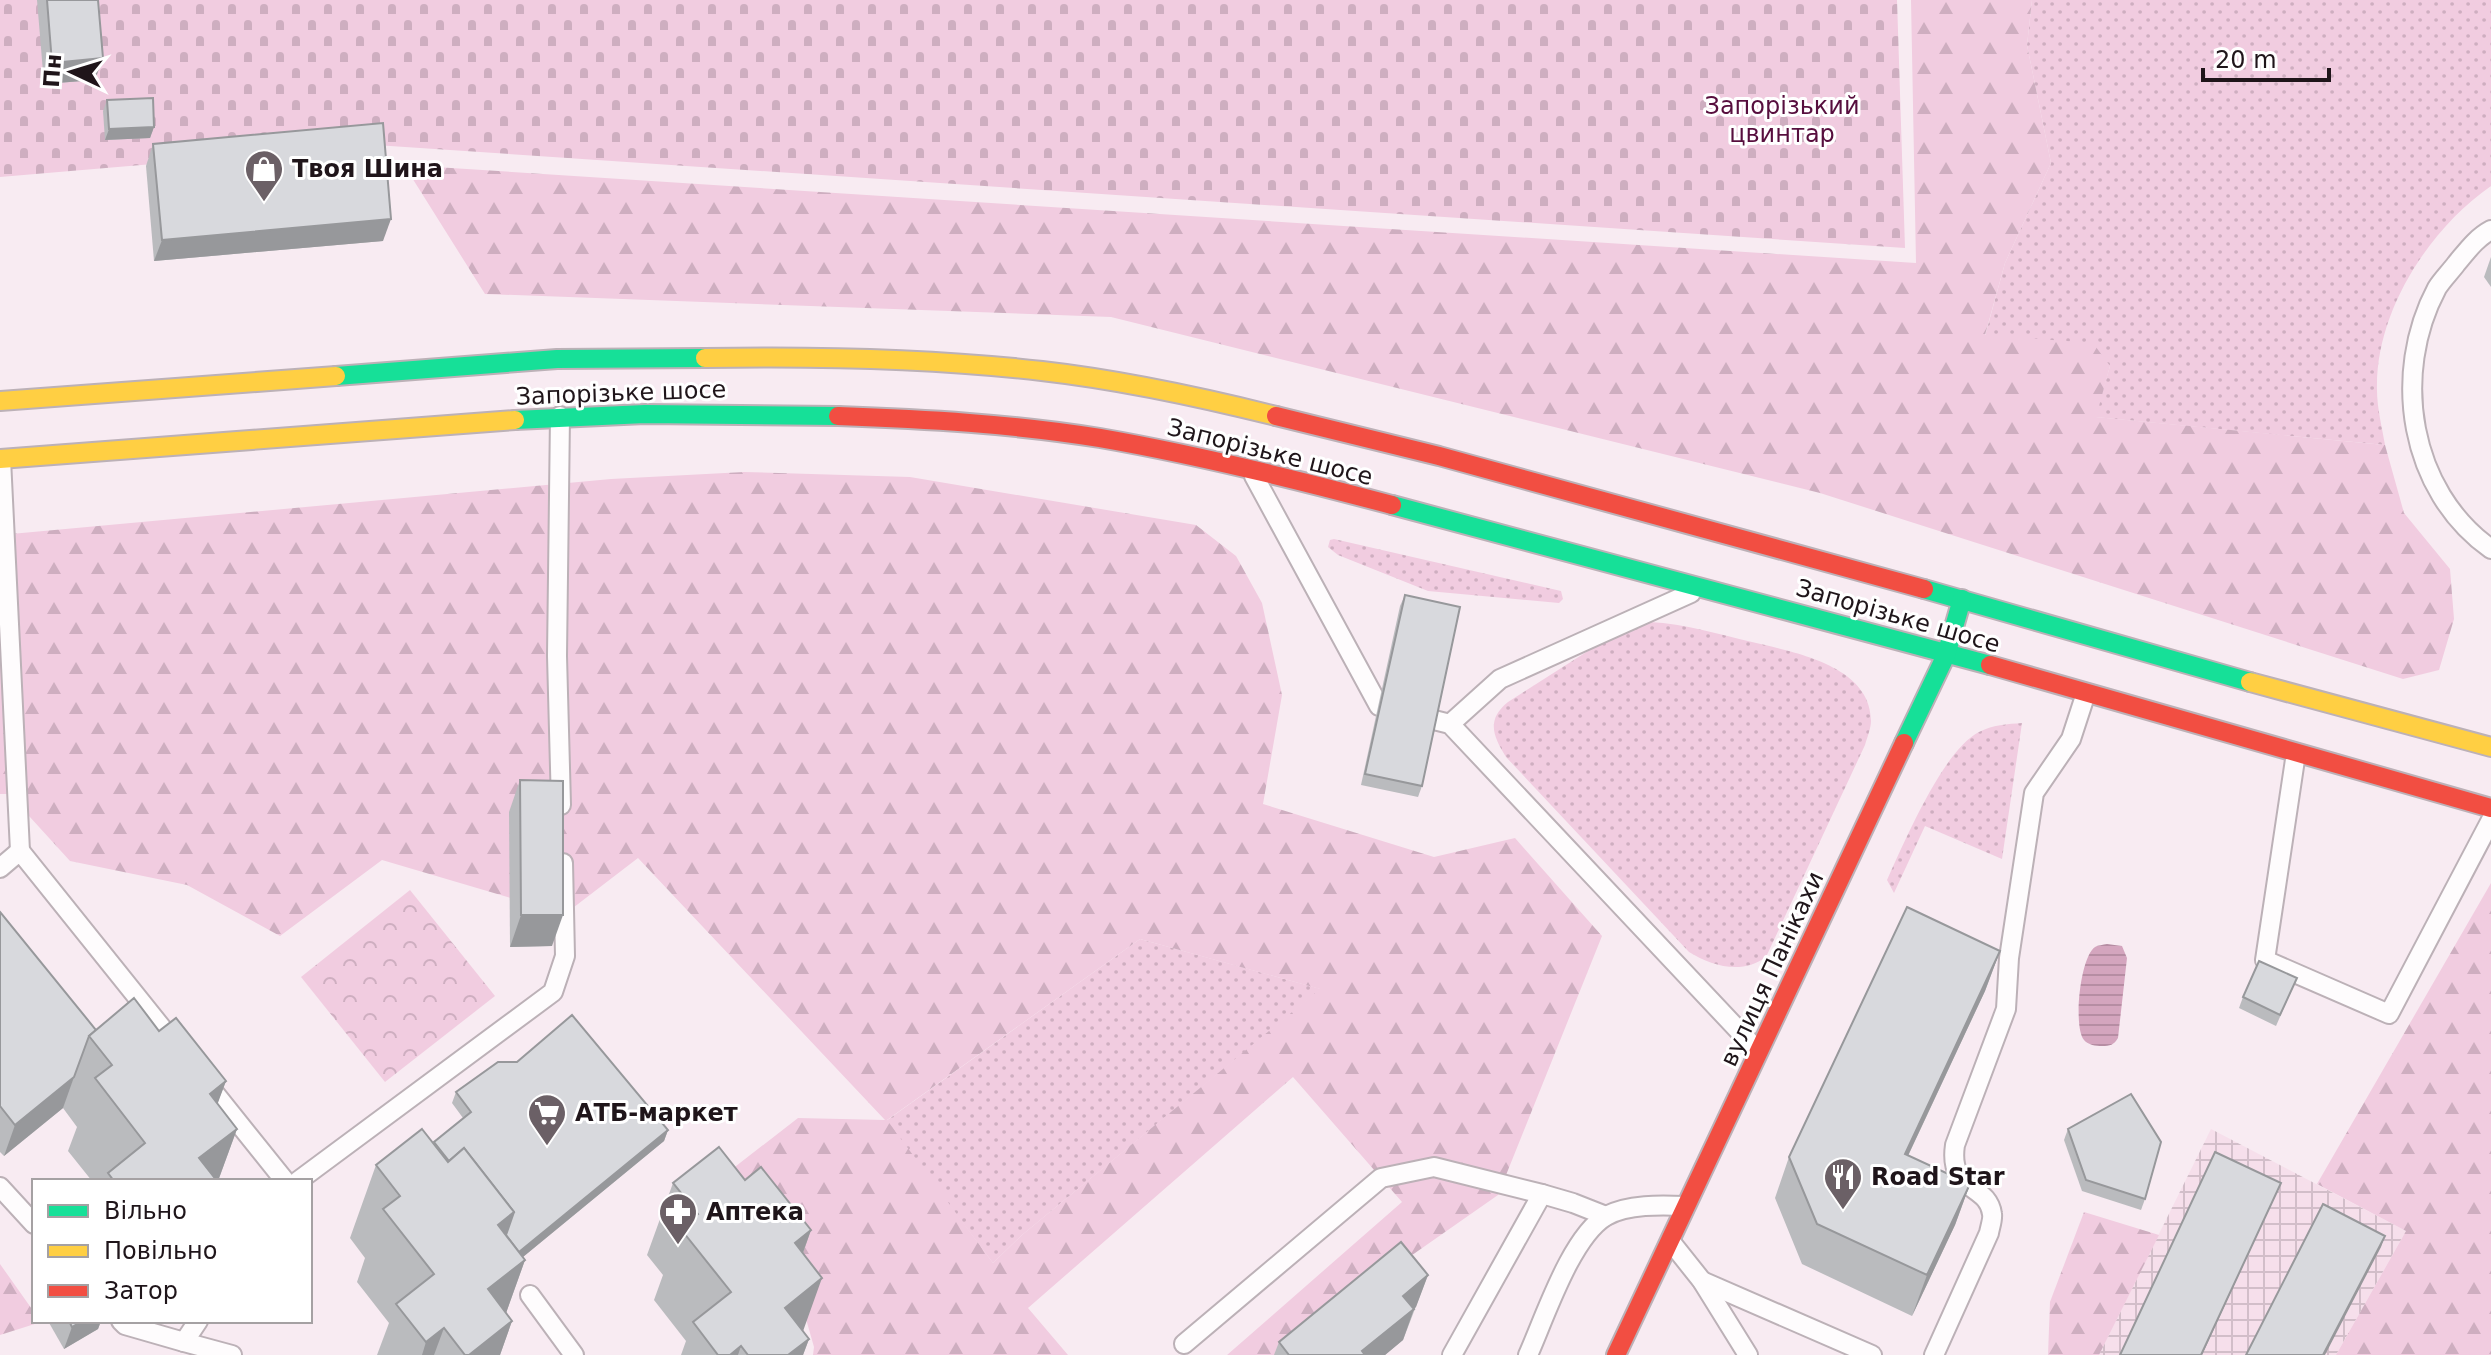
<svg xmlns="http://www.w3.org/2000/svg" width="2491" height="1355" font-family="'DejaVu Sans',sans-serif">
	<defs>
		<pattern id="industrial-grid" width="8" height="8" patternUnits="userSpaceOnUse" patternTransform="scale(2)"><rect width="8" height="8" fill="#f6dfeb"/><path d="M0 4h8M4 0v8" fill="none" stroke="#d2bec9"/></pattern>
		<pattern id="grass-dots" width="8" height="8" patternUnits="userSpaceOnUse" patternTransform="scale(2)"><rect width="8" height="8" fill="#f1cce0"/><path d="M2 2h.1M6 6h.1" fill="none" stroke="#ceaec0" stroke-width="1.8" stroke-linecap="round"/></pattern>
		<pattern id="forest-firs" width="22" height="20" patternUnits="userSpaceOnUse" patternTransform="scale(2)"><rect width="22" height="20" fill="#f1cce0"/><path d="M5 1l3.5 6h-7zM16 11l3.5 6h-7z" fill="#ceaec0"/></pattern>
		<pattern id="cemetery-stones" width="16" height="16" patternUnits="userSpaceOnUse" patternTransform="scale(2)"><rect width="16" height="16" fill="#f1cce0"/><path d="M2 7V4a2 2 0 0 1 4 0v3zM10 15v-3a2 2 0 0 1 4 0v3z" fill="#ceaec0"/></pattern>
		<pattern id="park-crowns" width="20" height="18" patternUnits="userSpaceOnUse" patternTransform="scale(2)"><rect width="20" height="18" fill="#f1cce0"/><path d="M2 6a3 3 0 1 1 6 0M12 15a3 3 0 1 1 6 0" fill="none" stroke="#ceaec0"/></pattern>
		<pattern id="water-rules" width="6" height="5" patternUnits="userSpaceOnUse" patternTransform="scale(2)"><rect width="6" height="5" fill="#d4a5be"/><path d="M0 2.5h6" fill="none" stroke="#b68da3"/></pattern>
	</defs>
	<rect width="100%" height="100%" fill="#f8ebf2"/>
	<polygon fill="url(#industrial-grid)" points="2211,1129 2406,1231 2336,1355 2099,1355"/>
	<g fill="url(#grass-dots)">
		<path d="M2032,0H2491V186C2429,229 2375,312 2377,390C2377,408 2382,427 2385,445L2095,417L2110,366L1985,336L2005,263L2051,163L2027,45Z"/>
		<polygon points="1334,539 1561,591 1563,599 1559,603 1428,591 1338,555 1328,547 1330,540"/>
		<path d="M1650,622C1685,624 1718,634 1752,642C1793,652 1871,665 1871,721C1871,728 1867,738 1865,745L1766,957C1742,975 1712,966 1689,952L1506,757C1493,736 1486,720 1508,702L1624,628Z"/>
		<path d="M2022,723L2002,859L1925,826L1894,893L1887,880C1904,843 1943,750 1979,732C1992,725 2008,724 2022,723Z"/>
		<polygon points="1140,939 1321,989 1022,1235 993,1263 886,1121"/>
	</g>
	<g fill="url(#forest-firs)" fill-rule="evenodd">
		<polygon points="1911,0 2032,0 2027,45 2051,163 2005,263 1985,335 2093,343 2110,366 2096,417 2385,445 2404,513 2450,569 2454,619 2439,670 2403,679 1820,493 1111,317 485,294 404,165 1916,263"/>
		<path d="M744,472L910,477L1196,525L1236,556L1262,603L1282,695L1263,804L1434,857L1515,838L1602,936L1498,1195L1385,1274L1282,1355H1227L1402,1202L1293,1077L1028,1308L1068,1355H813L814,1347L796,1284L709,1187L798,1118L885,1120L638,858L565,914L382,860L280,936L187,885L70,861L9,794H0V535L611,479ZM1140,939L1320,989L1022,1235L993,1263L887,1120Z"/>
		<polygon points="2491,883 2491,1355 2336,1355 2406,1231 2317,1184"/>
		<polygon points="2084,1212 2159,1235 2099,1355 2048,1355 2050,1302"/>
		<polygon points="0,1264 34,1312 34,1321 41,1322 0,1335"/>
	</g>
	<polygon fill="url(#cemetery-stones)" points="0,0 1897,0 1905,248 375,145 0,177"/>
	<polygon fill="url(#park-crowns)" points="410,890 495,996 385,1082 301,977"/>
	<path fill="url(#water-rules)" d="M2107,944L2122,946L2127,958L2118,1038C2114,1045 2110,1046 2102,1046C2096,1046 2088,1045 2084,1040C2073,1027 2080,957 2095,947C2098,945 2103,945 2107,944Z"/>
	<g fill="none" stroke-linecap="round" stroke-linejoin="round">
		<g stroke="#bcb1b7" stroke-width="22">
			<g id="lane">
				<path d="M2491,230C2476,238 2467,251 2456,264C2450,272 2442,280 2437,288C2391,374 2409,491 2491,549"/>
				<polyline points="560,416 557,656 561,805"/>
				<polyline points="1,459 20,851"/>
				<polyline points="1254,476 1379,706"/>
				<polyline points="1434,720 1450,724 1758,1051"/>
				<polyline points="1450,724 1500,679 1691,593"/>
				<polyline points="2296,753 2265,960 2389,1014 2491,820"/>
				<polyline points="0,868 20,851 178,1048"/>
				<polyline points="204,1080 285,1181"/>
				<polyline points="298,1181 553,992 565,956 563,863"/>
				<polyline points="0,1187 34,1224"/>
				<polyline points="1542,1194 1573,1203 1606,1216"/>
				<polyline points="1671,1242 1702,1281 1748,1355"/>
				<polyline points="1702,1281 1872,1355"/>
				<polyline points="530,1295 574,1355"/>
				<polyline points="121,1321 125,1325 184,1342"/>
				<polyline points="198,1321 184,1342 232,1355"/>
				<polyline points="1184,1344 1381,1178 1434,1167 1542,1194 1452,1355"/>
				<path d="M1528,1355C1545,1317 1571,1237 1606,1216C1628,1204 1661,1205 1685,1206"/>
				<path d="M1934,1355L1989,1233C1990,1227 1993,1219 1992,1214C1988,1183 1948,1193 1955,1145L2006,1009L2009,958L2034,793L2071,739L2086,693"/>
			</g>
		</g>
		<g stroke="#bcb1b7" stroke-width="22">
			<g id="fast">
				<polyline points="336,376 557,359 705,358"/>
				<polyline points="515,420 645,414 838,416"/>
				<polyline points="1392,505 1990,665"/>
				<polyline points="1924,589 2250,682"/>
				<polyline points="1904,743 1946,655 1962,599"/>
			</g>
		</g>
		<g stroke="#bcb1b7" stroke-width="22">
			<g id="slow">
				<path d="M705,358C817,356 930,358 1042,371C1121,380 1200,397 1276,416"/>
				<polyline points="0,401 336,376"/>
				<polyline points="0,459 515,420"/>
				<polyline points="2250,682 2491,747"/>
			</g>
		</g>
		<g stroke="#bcb1b7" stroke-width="22">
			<g id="jam">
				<path d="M838,416C925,419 1013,424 1100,438C1198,455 1295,479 1392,505"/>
				<polyline points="1276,416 1439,456 1924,589"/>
				<polyline points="1990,665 2491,808"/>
				<polyline points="1616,1355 1904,743"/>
			</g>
		</g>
		<use href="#lane" stroke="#fefcfd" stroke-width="18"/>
		<use href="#fast" stroke="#16e098" stroke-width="18"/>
		<use href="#slow" stroke="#ffcf43" stroke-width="18"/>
		<use href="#jam" stroke="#f24e42" stroke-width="18"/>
	</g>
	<g fill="#babbbe">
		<polygon points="37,0 98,0 95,80 44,84"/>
		<polygon points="107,100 154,127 150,138 105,140 103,111"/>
		<polygon points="153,144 383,241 154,261 146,166"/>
		<polygon points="2491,257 2491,287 2484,277"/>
		<polygon points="1405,595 1422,786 1418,797 1361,785 1400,606"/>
		<polygon points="520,780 552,946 510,947 509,812"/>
		<polygon points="0,912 96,1030 159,1031 226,1081 217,1104 237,1129 218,1181 92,1181 68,1151 77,1127 63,1108 4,1156 0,1152"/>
		<polygon points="2000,951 1985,991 1908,1156 1970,1184 1955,1225 1912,1316 1802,1264 1775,1198 1789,1157"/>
		<polygon points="2297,978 2276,1026 2239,1008 2243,997"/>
		<polygon points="456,1092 668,1130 664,1141 523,1257 525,1260 506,1313 512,1321 500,1355 377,1355 389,1323 357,1282 365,1258 350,1238 376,1165 434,1143 463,1118 452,1103"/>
		<polygon points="2068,1129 2145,1199 2141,1210 2082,1191 2064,1140"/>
		<polygon points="745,1180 811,1230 803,1253 803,1331 809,1339 803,1355 681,1355 686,1341 654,1300 663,1275 647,1255 673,1183"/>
		<polygon points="1428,1275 1403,1340 1385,1355 1274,1355 1279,1342"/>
		<polygon points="48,1321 101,1321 98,1329 64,1349"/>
	</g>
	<g fill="#97989b">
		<polygon points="103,58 95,80 44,84 52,63"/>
		<polygon points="154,127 150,138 105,140 109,129"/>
		<polygon points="391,219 383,241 154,261 162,240"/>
		<polygon points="521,915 563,915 552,946 510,947"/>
		<polygon points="2000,951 1985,991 1890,1194 1905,1154"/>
		<polygon points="74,1077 63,1108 4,1156 15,1125"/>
		<polygon points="226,1081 199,1154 210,1094"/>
		<polygon points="237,1129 218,1181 191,1181 199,1158"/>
		<polygon points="668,1130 664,1141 496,1279 500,1268"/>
		<polygon points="2281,1183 2202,1355 2201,1355"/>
		<polygon points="1970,1184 1955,1225 1912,1316 1927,1275"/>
		<polygon points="514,1212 488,1284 498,1225"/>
		<polygon points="811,1230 785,1303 795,1243"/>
		<polygon points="2385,1236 2381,1247 2325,1355 2323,1355"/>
		<polygon points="525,1260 500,1330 512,1321 500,1355 465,1355 488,1289"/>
		<polygon points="1428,1275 1416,1307 1401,1320 1414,1309 1403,1340 1385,1355 1360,1355 1362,1351 1403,1296"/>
		<polygon points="822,1278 797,1348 809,1339 803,1355 767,1355 785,1308"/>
		<polygon points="82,1321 101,1321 98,1329 64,1349 72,1327"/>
		<polygon points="444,1328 434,1355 422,1355 426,1342"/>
		<polygon points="741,1346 738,1355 730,1355"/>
	</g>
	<g fill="#d8d9dd" stroke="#97989b" stroke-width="2">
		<polygon points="47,0 98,0 103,58 52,63"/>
		<polygon points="153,98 154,127 109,129 107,100"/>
		<polygon points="383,123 391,219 162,240 153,144"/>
		<polygon points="1405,595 1460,607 1422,786 1365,774"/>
		<polygon points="520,780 563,781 563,915 521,915"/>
		<polygon points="1907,907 2000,951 1905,1154 1970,1184 1927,1275 1817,1224 1789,1157"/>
		<polygon points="0,912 96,1030 89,1036 74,1077 15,1125 0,1106"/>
		<polygon points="2259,961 2297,978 2280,1015 2243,997"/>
		<polygon points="134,998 159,1031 176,1018 226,1081 210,1094 237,1129 199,1158 217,1181 114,1181 108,1173 145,1143 95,1078 112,1065 89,1036"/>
		<polygon points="572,1015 668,1130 519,1252 506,1235 514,1212 464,1148 449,1161 434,1142 471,1112 456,1092 498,1062 517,1062"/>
		<polygon points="2131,1094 2161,1142 2145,1199 2086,1180 2068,1129"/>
		<polygon points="422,1129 448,1162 464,1148 514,1212 498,1225 525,1260 488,1289 512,1321 469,1355 465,1355 444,1328 426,1342 396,1304 434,1274 383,1209 400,1196 376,1165"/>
		<polygon points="719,1147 745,1180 761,1167 811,1230 795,1243 822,1278 785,1308 809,1339 788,1355 748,1355 741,1346 730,1355 718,1355 693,1322 731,1292 680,1228 698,1214 673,1183"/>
		<polygon points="2215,1152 2281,1183 2201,1355 2120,1355"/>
		<polygon points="2323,1204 2385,1236 2323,1355 2246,1355"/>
		<polygon points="1401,1242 1428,1275 1403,1296 1414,1309 1362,1351 1365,1355 1289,1355 1279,1342"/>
		<polygon points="69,1321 82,1321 72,1327"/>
	</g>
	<defs>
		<g id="shop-pin" transform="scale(2)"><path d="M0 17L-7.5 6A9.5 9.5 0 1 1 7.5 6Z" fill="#6b6066" stroke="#fff"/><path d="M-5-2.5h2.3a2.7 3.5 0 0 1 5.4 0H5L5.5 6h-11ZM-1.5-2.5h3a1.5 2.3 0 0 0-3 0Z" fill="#fff"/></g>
		<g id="supermarket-pin" transform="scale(2)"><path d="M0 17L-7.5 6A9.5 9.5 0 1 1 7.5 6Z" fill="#6b6066" stroke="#fff"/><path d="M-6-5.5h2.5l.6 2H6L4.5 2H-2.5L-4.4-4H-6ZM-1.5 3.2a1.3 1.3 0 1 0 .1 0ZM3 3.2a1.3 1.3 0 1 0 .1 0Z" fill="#fff"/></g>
		<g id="restaurant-pin" transform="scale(2)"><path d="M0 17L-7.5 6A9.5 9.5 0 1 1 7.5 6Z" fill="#6b6066" stroke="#fff"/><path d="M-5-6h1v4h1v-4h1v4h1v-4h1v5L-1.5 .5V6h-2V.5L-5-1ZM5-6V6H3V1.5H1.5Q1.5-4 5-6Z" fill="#fff"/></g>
		<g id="pharmacy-pin" transform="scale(2)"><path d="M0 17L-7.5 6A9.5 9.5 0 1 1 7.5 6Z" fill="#6b6066" stroke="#fff"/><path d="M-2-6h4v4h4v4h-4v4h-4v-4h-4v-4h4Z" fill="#fff"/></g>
	</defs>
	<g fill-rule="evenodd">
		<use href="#shop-pin" x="264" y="169"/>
		<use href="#supermarket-pin" x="547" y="1113"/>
		<use href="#restaurant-pin" x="1843" y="1177"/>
		<use href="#pharmacy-pin" x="678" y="1212"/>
	</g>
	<g text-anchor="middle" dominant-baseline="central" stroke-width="6" stroke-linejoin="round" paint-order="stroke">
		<g font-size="24" fill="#570e3e" stroke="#fff">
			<text x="1782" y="106">Запорізький<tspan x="1782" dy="28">цвинтар</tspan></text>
		</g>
		<g font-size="24" font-weight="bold" fill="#1f151a" stroke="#fff" text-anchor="start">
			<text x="292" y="169">Твоя Шина</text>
			<text x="575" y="1113">АТБ-маркет</text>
			<text x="1871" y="1177">Road Star</text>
			<text x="706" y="1212">Аптека</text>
		</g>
		<g font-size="24" fill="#1f151a" stroke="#fff">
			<text transform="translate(621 393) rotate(-2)">Запорізьке шосе</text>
			<text transform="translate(1270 452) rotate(14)">Запорізьке шосе</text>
			<text transform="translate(1898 616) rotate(16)">Запорізьке шосе</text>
			<text transform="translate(1772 969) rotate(-65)">вулиця Панікахи</text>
		</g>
	</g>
	<rect x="32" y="1179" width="280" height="144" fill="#ffffff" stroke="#a5a1a3" stroke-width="2"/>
	<rect x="48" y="1205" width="40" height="12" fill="#16e098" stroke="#a5a1a3" stroke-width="2"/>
	<text x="104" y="1219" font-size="24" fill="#1f151a">Вільно</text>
	<rect x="48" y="1245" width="40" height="12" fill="#ffcf43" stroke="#a5a1a3" stroke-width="2"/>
	<text x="104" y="1259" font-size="24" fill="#1f151a">Повільно</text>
	<rect x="48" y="1285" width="40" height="12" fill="#f24e42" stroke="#a5a1a3" stroke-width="2"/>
	<text x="104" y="1299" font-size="24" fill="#1f151a">Затор</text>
	<g transform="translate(72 72) rotate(274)" stroke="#ffffff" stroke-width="6" paint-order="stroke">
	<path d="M0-6L14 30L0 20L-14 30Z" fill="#1f151a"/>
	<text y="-12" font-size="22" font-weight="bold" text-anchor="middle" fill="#1f151a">Пн</text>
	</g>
	<path d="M2203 68v12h126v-12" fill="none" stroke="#1f151a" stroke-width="4"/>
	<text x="2215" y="68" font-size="24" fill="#1f151a" stroke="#ffffff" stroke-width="6" paint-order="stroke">20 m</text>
</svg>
